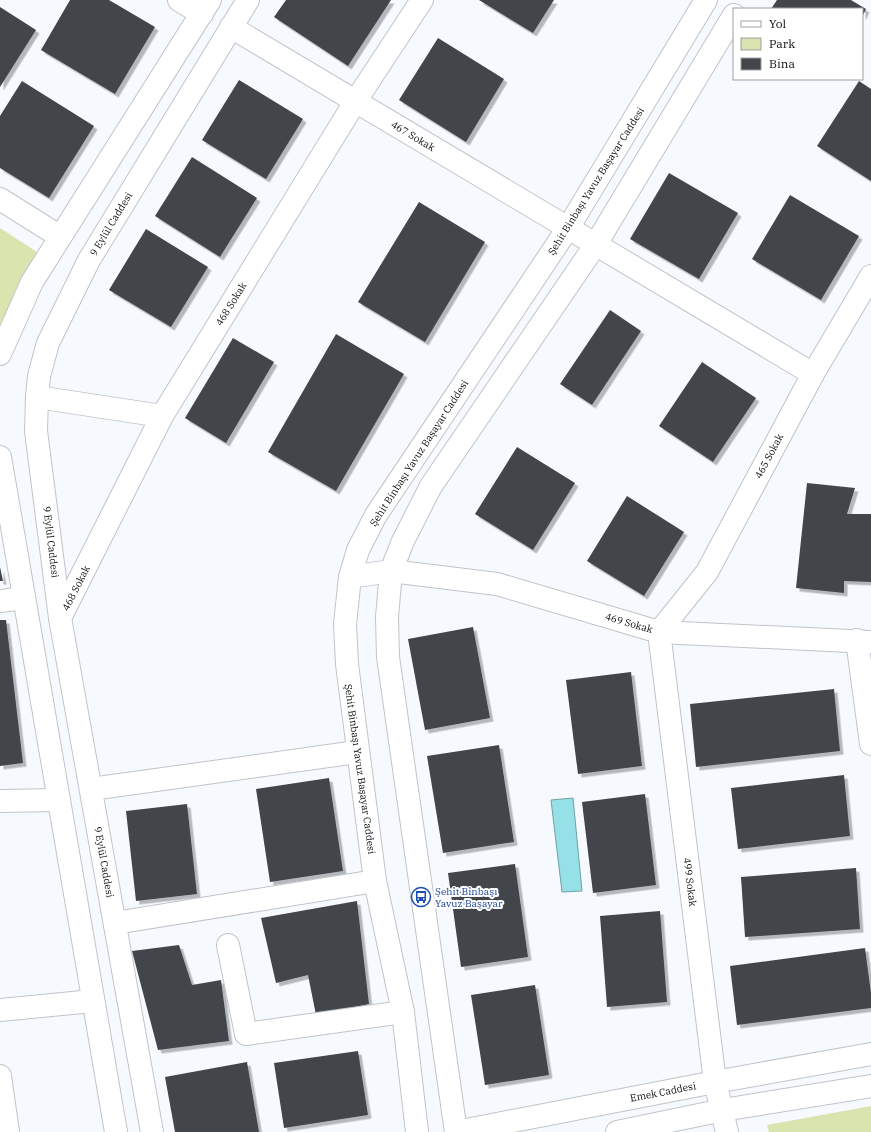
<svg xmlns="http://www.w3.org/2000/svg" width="871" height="1132" font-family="'IBM Plex Serif',serif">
	<defs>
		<filter id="shadow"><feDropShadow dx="3.5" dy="3.5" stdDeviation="0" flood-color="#0004"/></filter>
	</defs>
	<rect width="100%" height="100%" fill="#f6faff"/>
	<g fill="#d9e4af">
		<polygon points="0,228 37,252 0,324"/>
		<polygon points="871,1106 871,1132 769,1132 767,1125"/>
	</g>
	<polygon fill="#96e1e7" stroke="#6da2a6" points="573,798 582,891 562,892 551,800"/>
	<g fill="#42454a" filter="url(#shadow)">
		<polygon points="70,0 109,0 155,27 115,94 41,50"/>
		<polygon points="286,0 391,0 348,66 274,17"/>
		<polygon points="479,0 554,0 533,33"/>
		<polygon points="777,0 851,0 866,9 862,17 862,9 771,9"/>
		<polygon points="0,7 36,30 0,87"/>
		<polygon points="438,38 504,79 466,142 399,100"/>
		<polygon points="239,80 303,119 266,179 202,140"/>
		<polygon points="22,81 94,126 49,198 0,168 0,116"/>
		<polygon points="859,81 871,89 871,181 817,146"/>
		<polygon points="192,157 257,198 220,257 155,216"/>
		<polygon points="669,173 738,213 699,279 630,239"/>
		<polygon points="790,195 859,236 821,300 752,259"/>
		<polygon points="419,202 485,242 425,342 358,302"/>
		<polygon points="146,229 208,267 171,327 109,290"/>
		<polygon points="610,310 641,331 592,405 560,384"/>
		<polygon points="336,334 404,374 336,491 268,452"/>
		<polygon points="233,338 274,362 226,443 185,418"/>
		<polygon points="702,362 756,398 713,462 659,426"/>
		<polygon points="517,447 575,483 533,550 475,514"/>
		<polygon points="807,483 855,488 847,514 871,514 871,582 844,581 844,593 796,588"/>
		<polygon points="627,496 684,532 644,596 587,561"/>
		<polygon points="0,567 3,581 0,581"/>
		<polygon points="0,620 6,620 23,763 0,766"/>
		<polygon points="473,627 490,718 425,730 408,639"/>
		<polygon points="631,672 642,766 578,774 566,680"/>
		<polygon points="834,689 840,751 696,767 690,704"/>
		<polygon points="499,745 514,842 443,853 427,756"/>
		<polygon points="844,775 850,836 738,849 731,788"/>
		<polygon points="329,778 343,871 270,882 256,789"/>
		<polygon points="645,794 656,885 593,893 582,802"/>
		<polygon points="187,804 197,894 136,901 126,811"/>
		<polygon points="515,864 528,957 461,967 448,873"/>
		<polygon points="856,868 860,929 745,937 741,877"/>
		<polygon points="357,901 369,1004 316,1015 308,975 276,983 261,918"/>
		<polygon points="660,911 667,1002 607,1007 600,916"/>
		<polygon points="179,945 192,985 221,980 229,1041 158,1050 132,951"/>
		<polygon points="865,948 871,993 871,1008 737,1025 730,966"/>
		<polygon points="535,985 549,1075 485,1085 471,995"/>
		<polygon points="358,1051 368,1115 284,1128 274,1063"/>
		<polygon points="247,1062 259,1132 175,1132 165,1077"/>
	</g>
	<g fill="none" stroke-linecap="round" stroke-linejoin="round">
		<g stroke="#c0c4ca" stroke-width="24">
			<g id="minor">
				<polyline points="179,0 202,14"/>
				<polyline points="231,27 813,374"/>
				<polyline points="0,199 59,236"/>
				<polyline points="37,397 162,416"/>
				<polyline points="350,577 391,571 497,584 659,632 871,642"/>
				<polyline points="0,601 24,598"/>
				<polyline points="60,618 162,416 355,102 422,0"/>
				<polyline points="857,640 871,744"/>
				<polyline points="91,789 357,752"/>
				<polyline points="0,801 59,800"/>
				<polyline points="115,923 375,881"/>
				<polyline points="228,945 246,1034 403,1012"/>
				<polyline points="0,1010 93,1001"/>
				<polyline points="0,1076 8,1132"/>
				<polyline points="727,1132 715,1082 659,632 707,572 813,374 871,276"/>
			</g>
		</g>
		<g stroke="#c0c4ca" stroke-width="24">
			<g id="tertiary">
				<polyline points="0,354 32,282 210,0"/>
				<polyline points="0,457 116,1132"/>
				<polyline points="152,1132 60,618 36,431 37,397 39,376 48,343 89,260 248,0"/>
				<polyline points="417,1132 403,1012 375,881 347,664 345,624 350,577 358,550 376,515 568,228 706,0"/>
				<polyline points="456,1132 388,657 387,617 391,571 403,541 431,486 596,244 734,15"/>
				<polyline points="456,1132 715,1082 871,1054"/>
				<polyline points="617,1132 723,1110 871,1086"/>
			</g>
		</g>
		<use href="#minor" stroke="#fff" stroke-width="22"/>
		<use href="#tertiary" stroke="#fff" stroke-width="22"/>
	</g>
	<defs>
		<g id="bus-ring" transform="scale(1)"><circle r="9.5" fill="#fff" stroke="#1a4fb4" stroke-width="1.5"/><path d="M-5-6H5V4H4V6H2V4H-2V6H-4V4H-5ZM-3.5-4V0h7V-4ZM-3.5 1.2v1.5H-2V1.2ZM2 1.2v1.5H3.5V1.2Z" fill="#1a4fb4"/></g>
	</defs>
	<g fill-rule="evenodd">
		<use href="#bus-ring" x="421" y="897"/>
	</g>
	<g text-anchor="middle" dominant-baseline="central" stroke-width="4" stroke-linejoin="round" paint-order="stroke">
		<g font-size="10" fill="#0c0e10" stroke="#fff">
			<text transform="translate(413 136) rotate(31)">467 Sokak</text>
			<text transform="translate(596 181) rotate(-58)">Şehit Binbaşı Yavuz Başayar Caddesi</text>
			<text transform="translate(111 224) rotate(-59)">9 Eylül Caddesi</text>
			<text transform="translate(231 304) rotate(-58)">468 Sokak</text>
			<text transform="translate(419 453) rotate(-57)">Şehit Binbaşı Yavuz Başayar Caddesi</text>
			<text transform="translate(769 456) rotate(-62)">465 Sokak</text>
			<text transform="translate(51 542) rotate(83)">9 Eylül Caddesi</text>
			<text transform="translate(76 588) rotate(-63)">468 Sokak</text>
			<text transform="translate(629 623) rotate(16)">469 Sokak</text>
			<text transform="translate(360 769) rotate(82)">Şehit Binbaşı Yavuz Başayar Caddesi</text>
			<text transform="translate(104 862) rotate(80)">9 Eylül Caddesi</text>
			<text transform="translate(690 882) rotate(83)">499 Sokak</text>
			<text transform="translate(663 1092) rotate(-11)">Emek Caddesi</text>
		</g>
		<g font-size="10" fill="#164399" stroke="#fff" text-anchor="start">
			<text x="435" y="891">Şehit Binbaşı<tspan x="435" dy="12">Yavuz Başayar</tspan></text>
		</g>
	</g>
	<rect x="733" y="8" width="130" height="72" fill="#ffffff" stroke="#9e9f9f"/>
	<rect x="741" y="21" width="20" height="6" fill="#ffffff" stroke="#9e9f9f"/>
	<text x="769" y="28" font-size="12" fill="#0c0e10">Yol</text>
	<rect x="741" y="38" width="20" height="12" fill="#d9e4af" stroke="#9e9f9f"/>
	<text x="769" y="48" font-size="12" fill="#0c0e10">Park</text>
	<rect x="741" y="58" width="20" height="12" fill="#42454a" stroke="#9e9f9f"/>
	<text x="769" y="68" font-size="12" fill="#0c0e10">Bina</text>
</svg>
